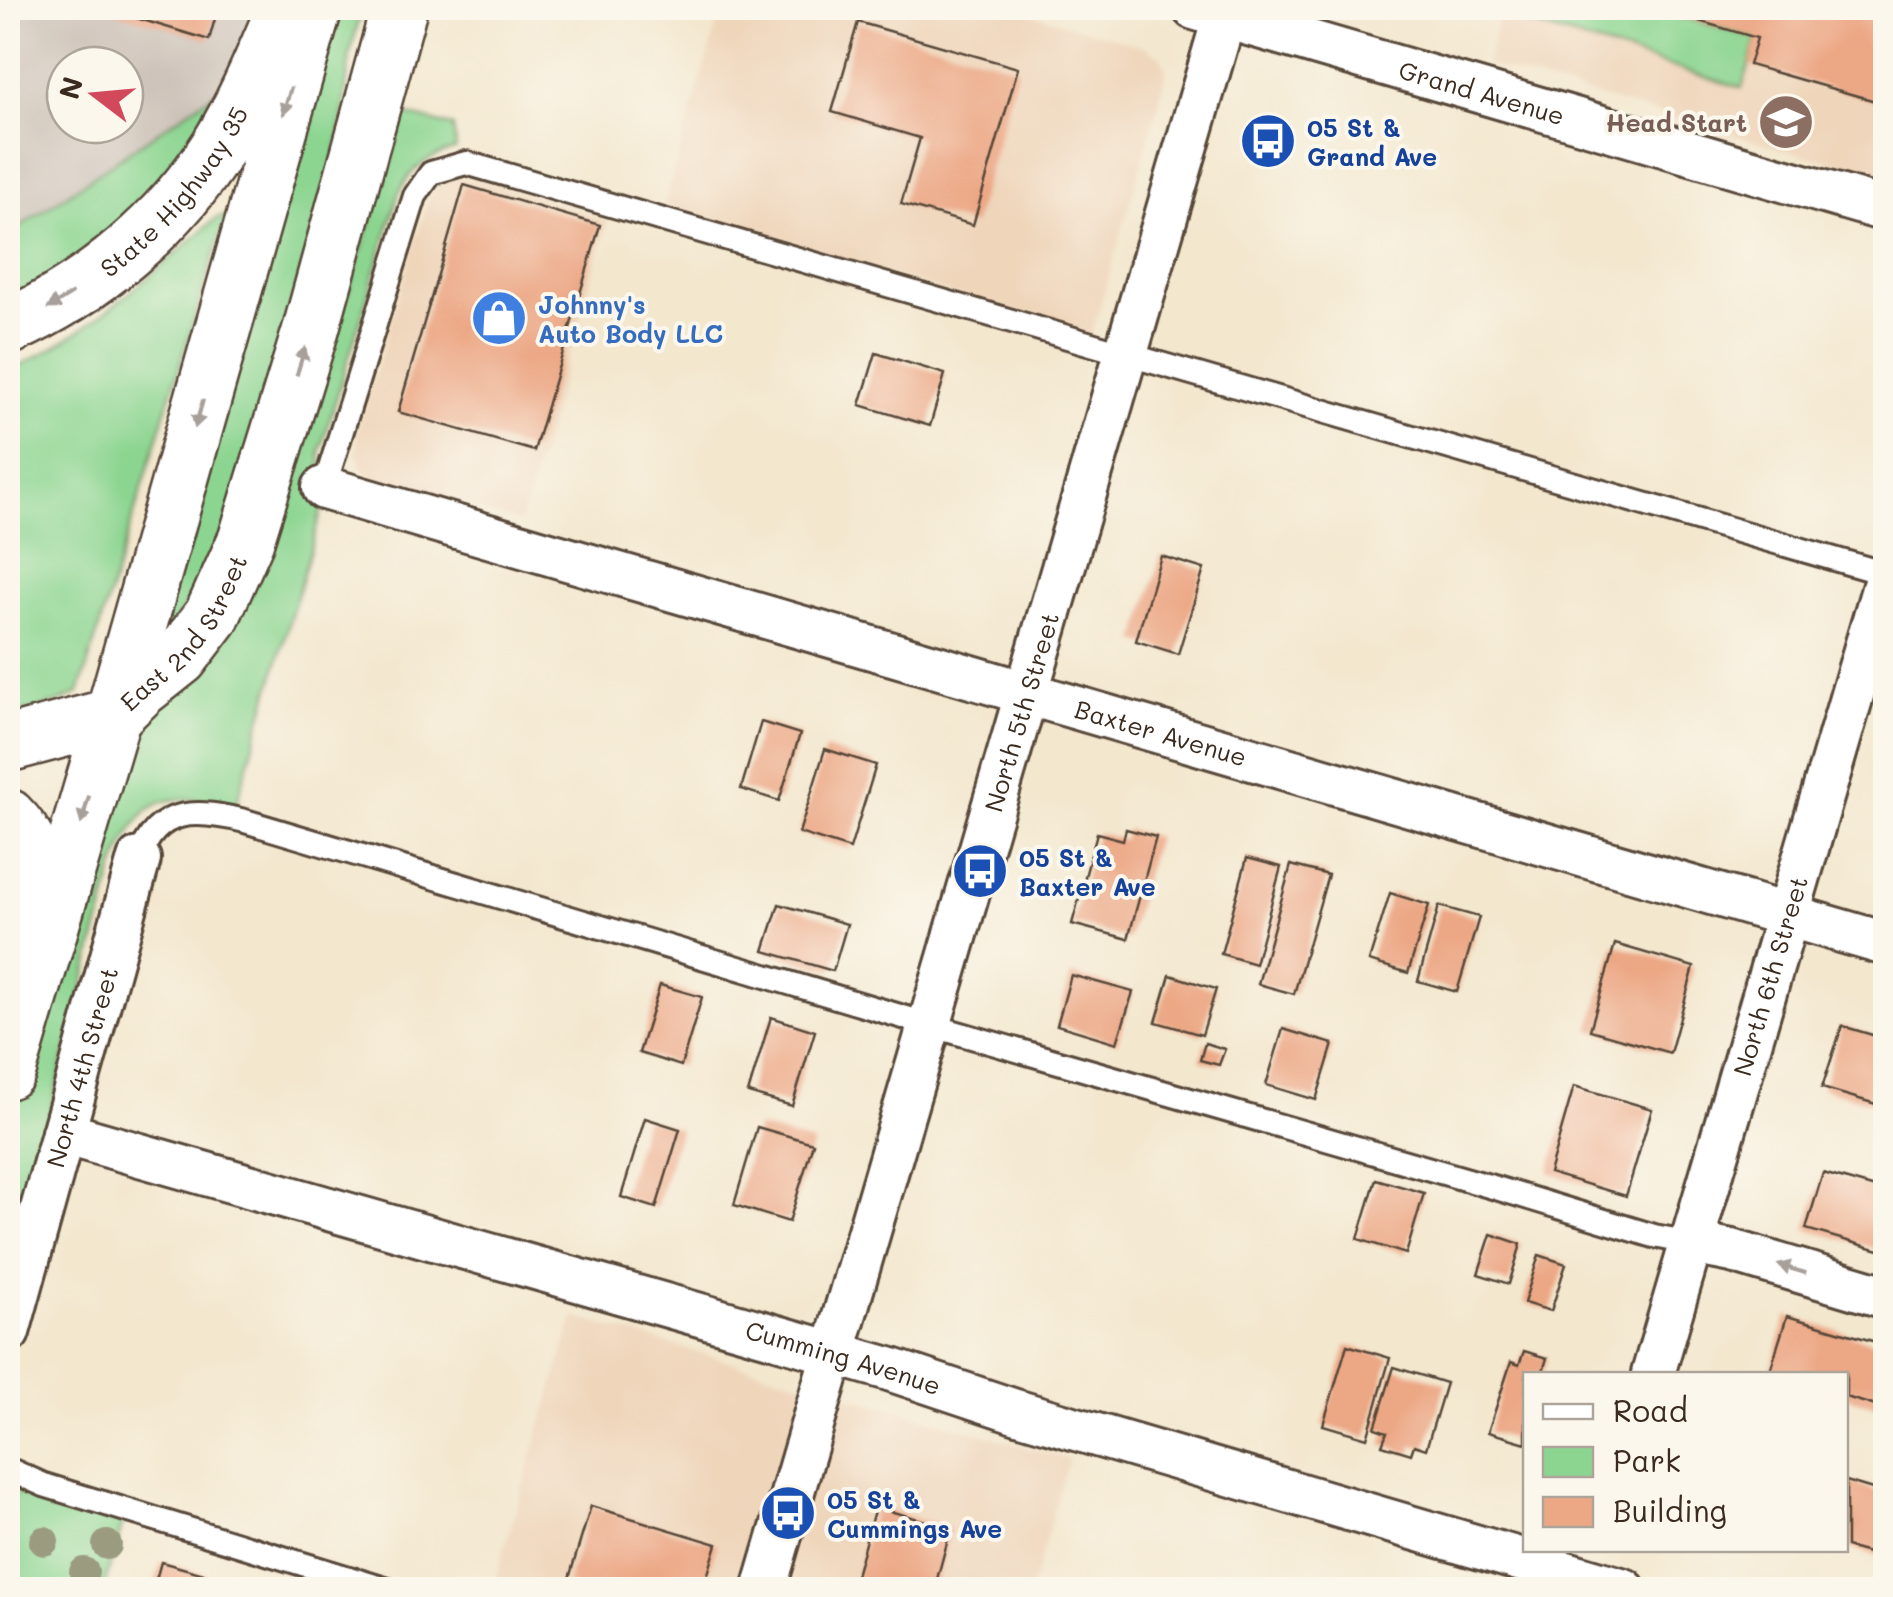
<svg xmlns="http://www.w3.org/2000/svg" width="1893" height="1597" font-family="Mali,sans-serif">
	<rect width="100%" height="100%" fill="#fbf7ec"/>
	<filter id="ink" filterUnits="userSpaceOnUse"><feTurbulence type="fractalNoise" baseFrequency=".01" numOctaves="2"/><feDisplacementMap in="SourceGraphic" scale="20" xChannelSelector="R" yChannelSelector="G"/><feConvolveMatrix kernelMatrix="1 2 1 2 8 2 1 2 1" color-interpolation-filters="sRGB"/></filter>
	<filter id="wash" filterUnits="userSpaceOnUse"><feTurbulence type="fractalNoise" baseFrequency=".0048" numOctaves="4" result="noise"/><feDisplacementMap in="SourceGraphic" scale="40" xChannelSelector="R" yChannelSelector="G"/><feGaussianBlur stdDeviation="2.25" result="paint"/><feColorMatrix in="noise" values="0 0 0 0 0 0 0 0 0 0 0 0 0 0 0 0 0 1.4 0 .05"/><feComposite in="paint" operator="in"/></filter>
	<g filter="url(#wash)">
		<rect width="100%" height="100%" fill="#f3e7ce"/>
		<g fill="#efd6bb">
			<polygon points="722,8 1011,8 1146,47 1161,57 1166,71 1159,103 1091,337 664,205"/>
			<polygon points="1502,8 1885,8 1885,178 1486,65"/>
			<polygon points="457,177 482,179 608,221 520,523 373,479 361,467 357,454 357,431 431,191 439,183"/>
			<polygon points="574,1317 1069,1459 1031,1589 492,1590"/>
		</g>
		<path fill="#cdc2b9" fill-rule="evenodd" d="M8,8H272L242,74L8,235ZM65,65H125V125H65Z"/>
		<g fill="#8cd591" stroke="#648058" stroke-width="2.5">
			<polygon points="336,8 362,8 350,54 340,137 230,518 205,578 165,636 151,622"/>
			<polygon points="1502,8 1650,8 1757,38 1742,88 1500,15"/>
			<polygon points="242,74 134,222 8,306 8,235"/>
			<path d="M405,114L453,127L456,149C429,157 412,166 399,193L320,452L323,481L328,488L236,806C161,791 142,795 114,869L8,1272V1123L118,732L275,520Z"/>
			<path d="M226,216L79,693L60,702L8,717V371C89,335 150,275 217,218Z"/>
			<polygon points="8,1490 123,1523 103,1589 8,1589"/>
		</g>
		<g id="blocks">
			<g fill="#eca785">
				<polygon points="103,8 218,8 209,40"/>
				<polygon points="1654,8 1886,8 1886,104 1749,65 1757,38"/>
				<polygon points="858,22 1018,68 973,225 901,204 920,138 832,112"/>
				<polygon points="464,185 600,225 534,451 398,412"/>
				<polygon points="876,353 945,374 930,426 860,405"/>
				<polygon points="1161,556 1204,569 1178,654 1136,641"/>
				<polygon points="761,722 800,734 779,801 741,789"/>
				<polygon points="825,749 876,765 850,849 799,833"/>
				<polygon points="1126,829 1156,837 1128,939 1072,924 1097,833 1123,840"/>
				<polygon points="1247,858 1281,867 1255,964 1221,954"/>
				<polygon points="1291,865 1328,875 1294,994 1258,984"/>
				<polygon points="1390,893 1429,905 1408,973 1369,961"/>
				<polygon points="779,904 847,924 833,971 764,951"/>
				<polygon points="1439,906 1479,917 1457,992 1418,981"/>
				<polygon points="1615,944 1694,967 1670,1053 1590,1030"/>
				<polygon points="1071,975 1133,992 1117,1043 1057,1025"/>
				<polygon points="1170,975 1216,989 1202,1035 1156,1022"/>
				<polygon points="660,985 702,997 681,1066 639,1053"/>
				<polygon points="771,1017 815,1031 792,1106 748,1093"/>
				<polygon points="1842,1026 1886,1039 1886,1107 1822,1088"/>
				<polygon points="1283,1029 1333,1044 1316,1100 1266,1085"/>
				<polygon points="1205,1043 1225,1049 1219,1065 1200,1060"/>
				<polygon points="1574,1086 1652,1109 1626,1196 1549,1173"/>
				<polygon points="645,1118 680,1129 656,1208 621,1197"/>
				<polygon points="757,1127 813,1143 789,1222 734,1205"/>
				<polygon points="1823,1173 1886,1191 1886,1252 1806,1229"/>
				<polygon points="1376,1179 1424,1193 1406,1254 1358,1239"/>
				<polygon points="1491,1234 1521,1244 1509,1284 1478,1274"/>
				<polygon points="1539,1255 1566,1264 1551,1311 1524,1303"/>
				<polygon points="1787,1316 1886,1345 1886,1409 1846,1397 1846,1374 1769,1374"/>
				<polygon points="1347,1345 1390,1358 1367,1438 1323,1425"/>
				<polygon points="1524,1351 1547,1358 1542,1374 1526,1374 1526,1443 1488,1432 1511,1362 1519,1365"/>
				<polygon points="1394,1367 1446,1383 1426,1449 1414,1445 1411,1454 1382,1445 1387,1432 1375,1428"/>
				<polygon points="1846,1481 1886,1493 1886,1558 1846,1547"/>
				<polygon points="591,1506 717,1544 703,1590 583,1590 567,1585"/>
				<polygon points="875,1507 951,1528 934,1590 852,1590"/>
				<polygon points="161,1562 208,1575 204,1590 153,1590"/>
			</g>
		</g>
	</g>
	<g filter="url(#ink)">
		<use href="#blocks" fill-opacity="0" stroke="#574638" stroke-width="2.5"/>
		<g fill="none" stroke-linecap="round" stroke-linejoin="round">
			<g stroke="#574638" stroke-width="28">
				<g id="lane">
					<polyline points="324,488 415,196 431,173 466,163 1886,574"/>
					<path d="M139,859C157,805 199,810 245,821L930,1025L1496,1188L1654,1236L1691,1243"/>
					<polyline points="8,1469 44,1485 388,1590"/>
				</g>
			</g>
			<g stroke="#574638" stroke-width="48">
				<g id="street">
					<path id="s1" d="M1194,8L1886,210"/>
					<path id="s2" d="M324,488L1886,944"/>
					<path id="s3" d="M63,1133L889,1369L1015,1411L1624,1590"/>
					<polyline points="1691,1243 1732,1251 1886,1297"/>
					<path id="s4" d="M8,1332L139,859"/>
					<path id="s5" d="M1653,1374L1886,579"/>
					<path id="s6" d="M764,1590L1227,8"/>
				</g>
			</g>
			<g stroke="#574638" stroke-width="60">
				<g id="primary">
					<path id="s7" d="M8,327C92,290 170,224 219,146C246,102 265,54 285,8"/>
				</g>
			</g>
			<g stroke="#574638" stroke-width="60">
				<g id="highway">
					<path id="s8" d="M8,744L113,716L141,689L180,658L212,616L246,540L311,329L399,8"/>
					<path d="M8,817C38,846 42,885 34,925"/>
					<polyline points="8,1071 113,716 314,8"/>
				</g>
			</g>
			<use href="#lane" stroke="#fff" stroke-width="22"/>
			<use href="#street" stroke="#fff" stroke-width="42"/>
			<use href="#primary" stroke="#fff" stroke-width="55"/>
			<use href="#highway" stroke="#fff" stroke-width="55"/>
		</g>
		<g fill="#9b9b80">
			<circle cx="44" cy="1541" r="15"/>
			<circle cx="107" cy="1545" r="15"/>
			<circle cx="84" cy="1572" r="15"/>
		</g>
		<defs><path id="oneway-solid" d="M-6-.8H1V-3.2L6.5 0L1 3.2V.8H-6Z" transform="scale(2.5)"/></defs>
		<g fill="#a79f9a">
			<use href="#oneway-solid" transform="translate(287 101) rotate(106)"/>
			<use href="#oneway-solid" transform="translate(60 301) rotate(148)"/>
			<use href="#oneway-solid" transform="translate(301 361) rotate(-73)"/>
			<use href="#oneway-solid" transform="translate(199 414) rotate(106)"/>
			<use href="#oneway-solid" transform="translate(85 810) rotate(106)"/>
			<use href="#oneway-solid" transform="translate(1792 1269) rotate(-163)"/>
		</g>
	</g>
	<defs>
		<g id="school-disc" transform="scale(2.875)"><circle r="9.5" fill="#8d6e63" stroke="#fbf7ec"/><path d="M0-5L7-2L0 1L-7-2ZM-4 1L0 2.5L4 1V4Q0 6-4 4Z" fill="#fff"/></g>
		<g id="bus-disc" transform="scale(2.875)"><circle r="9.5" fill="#1a4fb4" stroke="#fbf7ec"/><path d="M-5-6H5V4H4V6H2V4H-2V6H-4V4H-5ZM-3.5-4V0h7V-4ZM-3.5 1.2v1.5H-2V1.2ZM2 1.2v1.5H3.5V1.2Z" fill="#fff"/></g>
		<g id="shop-disc" transform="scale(2.875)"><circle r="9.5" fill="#3f7fe0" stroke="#fbf7ec"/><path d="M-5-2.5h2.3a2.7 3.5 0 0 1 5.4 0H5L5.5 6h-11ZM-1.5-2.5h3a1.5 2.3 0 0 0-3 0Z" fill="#fff"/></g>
	</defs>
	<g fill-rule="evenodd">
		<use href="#school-disc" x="1786" y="122"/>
		<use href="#bus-disc" x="1268" y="141"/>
		<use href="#shop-disc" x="499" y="318"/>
		<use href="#bus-disc" x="980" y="871"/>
		<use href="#bus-disc" x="788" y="1513"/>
	</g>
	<g text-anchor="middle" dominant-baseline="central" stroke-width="8" stroke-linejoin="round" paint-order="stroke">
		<g font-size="25" fill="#3b2a1e" stroke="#fbf7ec">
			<text stroke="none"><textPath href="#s1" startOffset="300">Grand Avenue</textPath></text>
			<text stroke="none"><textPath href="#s7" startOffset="218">State Highway 35</textPath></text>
			<text stroke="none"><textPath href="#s8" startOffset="220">East 2nd Street</textPath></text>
			<text stroke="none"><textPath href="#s6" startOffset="915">North 5th Street</textPath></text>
			<text stroke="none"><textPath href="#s2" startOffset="872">Baxter Avenue</textPath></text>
			<text stroke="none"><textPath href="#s5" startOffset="415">North 6th Street</textPath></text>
			<text stroke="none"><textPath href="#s4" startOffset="275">North 4th Street</textPath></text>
			<text stroke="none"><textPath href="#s3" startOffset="812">Cumming Avenue</textPath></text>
		</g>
		<g font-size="25" font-weight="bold" fill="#785e54" stroke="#fbf7ec" text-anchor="end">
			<text x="1747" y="122">Head Start</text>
		</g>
		<g font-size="25" font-weight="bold" fill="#164399" stroke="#fbf7ec" text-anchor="start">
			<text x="1307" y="127">05 St &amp;<tspan x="1307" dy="29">Grand Ave</tspan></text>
			<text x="1019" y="857">05 St &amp;<tspan x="1019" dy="29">Baxter Ave</tspan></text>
			<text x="827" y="1499">05 St &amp;<tspan x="827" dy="29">Cummings Ave</tspan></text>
		</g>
		<g font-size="25" font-weight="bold" fill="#366cbe" stroke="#fbf7ec" text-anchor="start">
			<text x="538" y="304">Johnny's<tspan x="538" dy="29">Auto Body LLC</tspan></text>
		</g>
	</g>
	<rect width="1893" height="1597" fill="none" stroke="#fbf7ec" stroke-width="40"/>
	<rect x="1523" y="1372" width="325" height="180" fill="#fbf7ec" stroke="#aea59a" stroke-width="2.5"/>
	<rect x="1543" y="1404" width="50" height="15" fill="#ffffff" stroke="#aea59a" stroke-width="2.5"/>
	<text x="1613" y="1422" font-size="30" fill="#3b2a1e">Road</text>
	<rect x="1543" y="1447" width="50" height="30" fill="#8cd591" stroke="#aea59a" stroke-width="2.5"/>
	<text x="1613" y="1472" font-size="30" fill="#3b2a1e">Park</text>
	<rect x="1543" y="1497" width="50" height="30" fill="#eca785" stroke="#aea59a" stroke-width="2.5"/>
	<text x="1613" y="1522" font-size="30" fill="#3b2a1e">Building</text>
	<g transform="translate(95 95) rotate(286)"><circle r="48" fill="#fbf7ec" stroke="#aea59a" stroke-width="2.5"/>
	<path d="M0-8L18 38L0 25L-18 38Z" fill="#d1495b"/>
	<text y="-15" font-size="28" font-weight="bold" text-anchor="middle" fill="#3b2a1e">N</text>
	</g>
</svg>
